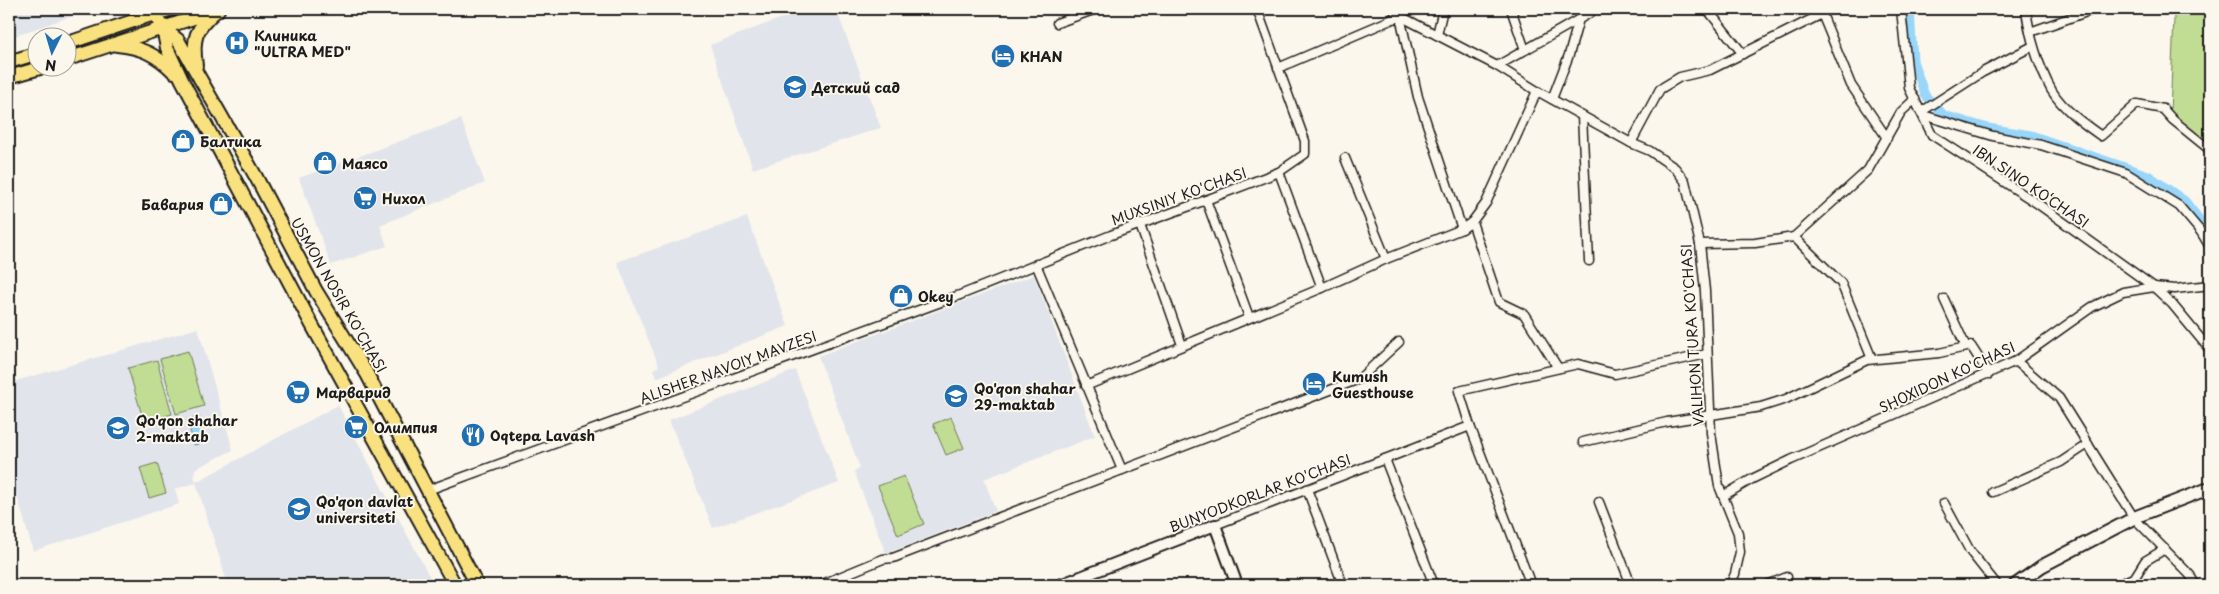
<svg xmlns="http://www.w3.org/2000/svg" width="2219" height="594" font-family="'Playpen Sans',sans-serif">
	<rect width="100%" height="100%" fill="#fbf7ec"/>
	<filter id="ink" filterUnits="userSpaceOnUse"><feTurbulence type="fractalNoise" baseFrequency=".02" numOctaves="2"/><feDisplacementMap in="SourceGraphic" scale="10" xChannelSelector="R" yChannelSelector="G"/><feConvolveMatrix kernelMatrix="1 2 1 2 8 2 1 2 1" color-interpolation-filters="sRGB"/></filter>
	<g filter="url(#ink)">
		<g fill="#e2e4eb">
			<polygon points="9,9 92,9 9,38"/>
			<polygon points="806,9 836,9 881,128 753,169 710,45"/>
			<polygon points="461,119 485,183 380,225 387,246 331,265 299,178"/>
			<polygon points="747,217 788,326 656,378 653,369 659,366 617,262"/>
			<polygon points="1034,275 1095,436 984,479 996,511 886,554 854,471 860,468 818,356"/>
			<polygon points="198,328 233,450 195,469 194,476 196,482 338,405 434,585 228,585 196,483 175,489 179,504 33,551 9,468 9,383"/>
			<polygon points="795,370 839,483 713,528 669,420"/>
		</g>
		<g fill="#c1dc93" stroke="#6e7c58">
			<polygon points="2172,9 2210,9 2210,149 2170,113 2174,18"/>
			<polygon points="188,351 204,406 176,414 160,359"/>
			<polygon points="157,360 172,414 144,422 128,368"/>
			<polygon points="951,417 964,448 946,455 933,424"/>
			<polygon points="157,463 166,493 149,498 140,468"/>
			<polygon points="904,476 924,524 898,535 878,486"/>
		</g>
		<polygon fill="#99d6fa" stroke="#678ca1" points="199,417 206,442 194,445 187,420"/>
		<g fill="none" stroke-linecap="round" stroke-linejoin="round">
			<polyline stroke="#99d6fa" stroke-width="9" points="1910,9 1913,61 1925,95 1944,115 1988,128 2031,135 2148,175 2185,201 2210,233"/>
			<g stroke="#1c1c1c" stroke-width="11">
				<g id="minor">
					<polyline points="1393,9 1400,16 1497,66 1537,91 1631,143 1650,151 1675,168 1685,181 1700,244 1705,291 1711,433 1719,486 1738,533 1740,552 1735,574 1730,585"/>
					<polyline points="1511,9 1525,50"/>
					<polyline points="1707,9 1743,54"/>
					<polyline points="1820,9 1851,85 1887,138"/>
					<polyline points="1901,9 1909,88 1932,135 2038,204 2154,287 2172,304 2210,350"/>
					<path d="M2026,9C2029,35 2039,68 2052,91C2063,109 2084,124 2101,136L2137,104L2163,109L2173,120L2210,150"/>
					<polyline points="1057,23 1096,9"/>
					<polyline points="2030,32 2095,9"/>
					<polyline points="1437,35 1443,9"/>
					<polyline points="1497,66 1590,13 1592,9"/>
					<polyline points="1278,68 1400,16 1418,97 1462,229"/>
					<polyline points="1552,99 1569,55 1579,19"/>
					<polyline points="1921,112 1983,72 2033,46"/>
					<polyline points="1923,115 1993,136 2041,145 2126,173 2179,206 2201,232 2210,247"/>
					<polyline points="1582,116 1589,261"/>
					<polyline points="1631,143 1660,89 1680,77 1710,70 1822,14"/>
					<polyline points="1345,158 1386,259"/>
					<polyline points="1279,172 1322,288"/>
					<polyline points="1206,200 1249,317"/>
					<polyline points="1472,222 1499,302 1524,314 1558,368"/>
					<polyline points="1140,225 1182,345"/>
					<polyline points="1794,237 1841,283 1872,359"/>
					<polyline points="1700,244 1755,243 1794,237 1868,170 1901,112 1915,99"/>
					<polyline points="1036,264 1122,470"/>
					<polyline points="1944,299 1966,347"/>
					<polyline points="2016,361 2059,398 2134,518 2190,575 2195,585"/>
					<polyline points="1086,386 1322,288 1386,259 1462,229 1472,222 1486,203 1537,91"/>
					<polyline points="1583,442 1667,422 1761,407 1786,399 1867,360 1939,353 1971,346 1989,374"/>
					<polyline points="1385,459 1434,585"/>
					<polyline points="1307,489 1343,585"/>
					<polyline points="428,490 960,295 1111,235 1206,200 1279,172 1305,154 1305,141 1257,9"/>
					<polyline points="1993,492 2061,462 2088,444"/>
					<polyline points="1723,496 1752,479 1791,460 2016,361 2092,307 2123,292 2154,287 2175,289 2210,285"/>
					<polyline points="1599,502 1631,585"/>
					<polyline points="1944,503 1970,551 1997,585"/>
					<polyline points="1215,525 1470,426"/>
					<polyline points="820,585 883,559 893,558 1359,379 1399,342"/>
					<polyline points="1531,585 1470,426 1459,391 1578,364 1615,374 1707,354"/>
					<polyline points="1767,585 1787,577"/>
					<polyline points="2118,585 2135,577 2145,561 2165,549"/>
				</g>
			</g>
			<g stroke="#1c1c1c" stroke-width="14">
				<polyline id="tertiary" points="1060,585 1215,525 1237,585"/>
			</g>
			<g stroke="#1c1c1c" stroke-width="15">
				<polyline id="secondary" points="2015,585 2042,566 2138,516 2210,488"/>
			</g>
			<g stroke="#1c1c1c" stroke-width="16">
				<g id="primary">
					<polyline points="154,14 173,9"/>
					<polyline points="163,28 218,10"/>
				</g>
			</g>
			<g stroke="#1c1c1c" stroke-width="16">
				<g id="trunk">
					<polyline points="163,28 167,48 182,80 312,325 455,585"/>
					<polyline points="68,43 154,14 163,28 178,40 256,177 316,291 367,374 477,585"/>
					<path d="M117,45C141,47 157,55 174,72"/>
					<polyline points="68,59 163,28"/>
					<polyline points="9,62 38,53"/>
					<path d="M196,66C192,38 195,29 217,10"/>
					<polyline points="9,77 40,68"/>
				</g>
			</g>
			<use href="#minor" stroke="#fbf7ec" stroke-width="8"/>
			<use href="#tertiary" stroke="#fbf7ec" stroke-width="10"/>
			<use href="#secondary" stroke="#fbf7ec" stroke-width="11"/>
			<use href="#primary" stroke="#fae180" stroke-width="12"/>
			<use href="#trunk" stroke="#fae180" stroke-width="12"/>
		</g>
	</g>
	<defs>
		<g id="hospital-disc" transform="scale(1.25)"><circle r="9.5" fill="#1f6fb2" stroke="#fbf7ec"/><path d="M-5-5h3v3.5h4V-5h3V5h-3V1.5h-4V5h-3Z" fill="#fff"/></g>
		<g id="hotel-disc" transform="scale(1.25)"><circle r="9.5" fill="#1f6fb2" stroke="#fbf7ec"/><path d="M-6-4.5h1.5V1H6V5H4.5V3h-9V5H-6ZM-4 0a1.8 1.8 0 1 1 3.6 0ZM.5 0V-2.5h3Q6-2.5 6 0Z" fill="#fff"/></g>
		<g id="school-disc" transform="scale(1.25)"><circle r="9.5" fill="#1f6fb2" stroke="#fbf7ec"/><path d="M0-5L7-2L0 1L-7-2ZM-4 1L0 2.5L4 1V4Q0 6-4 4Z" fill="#fff"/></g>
		<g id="shop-disc" transform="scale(1.25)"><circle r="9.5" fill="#1f6fb2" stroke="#fbf7ec"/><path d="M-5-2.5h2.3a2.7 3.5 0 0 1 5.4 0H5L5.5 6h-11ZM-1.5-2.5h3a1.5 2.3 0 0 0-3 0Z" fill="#fff"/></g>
		<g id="supermarket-disc" transform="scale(1.25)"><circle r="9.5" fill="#1f6fb2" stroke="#fbf7ec"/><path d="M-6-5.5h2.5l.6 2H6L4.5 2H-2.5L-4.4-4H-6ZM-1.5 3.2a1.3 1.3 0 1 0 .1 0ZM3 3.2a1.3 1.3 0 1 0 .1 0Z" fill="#fff"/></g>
		<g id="restaurant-disc" transform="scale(1.25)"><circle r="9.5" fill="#1f6fb2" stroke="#fbf7ec"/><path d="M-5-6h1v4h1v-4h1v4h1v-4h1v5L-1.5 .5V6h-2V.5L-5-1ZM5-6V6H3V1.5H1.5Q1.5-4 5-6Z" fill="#fff"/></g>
		<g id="university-disc" transform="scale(1.25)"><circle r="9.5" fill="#1f6fb2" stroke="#fbf7ec"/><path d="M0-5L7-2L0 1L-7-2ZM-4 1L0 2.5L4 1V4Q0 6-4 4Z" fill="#fff"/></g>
	</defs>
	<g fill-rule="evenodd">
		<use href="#hospital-disc" x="237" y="43"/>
		<use href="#hotel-disc" x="1003" y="56"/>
		<use href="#school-disc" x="795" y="87"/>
		<use href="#shop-disc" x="183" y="141"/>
		<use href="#shop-disc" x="325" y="163"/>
		<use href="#supermarket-disc" x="365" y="198"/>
		<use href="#shop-disc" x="221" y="204"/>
		<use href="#shop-disc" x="901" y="296"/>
		<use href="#hotel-disc" x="1314" y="384"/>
		<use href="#supermarket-disc" x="298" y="392"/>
		<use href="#school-disc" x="956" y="396"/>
		<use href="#supermarket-disc" x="356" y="427"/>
		<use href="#school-disc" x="118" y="428"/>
		<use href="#restaurant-disc" x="473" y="435"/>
		<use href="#university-disc" x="299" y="509"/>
	</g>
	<g text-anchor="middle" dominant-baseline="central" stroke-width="4" stroke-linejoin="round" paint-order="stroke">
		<g font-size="14" font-weight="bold" fill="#1c1c1c" stroke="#fbf7ec" text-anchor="start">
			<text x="254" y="35">Клиника<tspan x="254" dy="16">"ULTRA MED"</tspan></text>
			<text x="1020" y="56">KHAN</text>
			<text x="812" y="87">Детский сад</text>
			<text x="200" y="141">Балтика</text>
			<text x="342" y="163">Маясо</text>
			<text x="382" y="198">Нихол</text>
			<text x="204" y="204" text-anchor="end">Бавария</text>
			<text x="918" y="296">Okey</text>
			<text x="1332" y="376">Kumush<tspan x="1332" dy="16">Guesthouse</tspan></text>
			<text x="974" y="388">Qo'qon shahar<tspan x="974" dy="16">29-maktab</tspan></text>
			<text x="316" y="392">Марварид</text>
			<text x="136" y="420">Qo'qon shahar<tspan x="136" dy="16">2-maktab</tspan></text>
			<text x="374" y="427">Олимпия</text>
			<text x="490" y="435">Oqtepa Lavash</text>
			<text x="316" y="501">Qo'qon davlat<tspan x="316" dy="16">universiteti</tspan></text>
		</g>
		<g font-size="14" fill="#1c1c1c" stroke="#fbf7ec">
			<text transform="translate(2031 186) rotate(34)">IBN SINO KO‘CHASI</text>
			<text transform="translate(1179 196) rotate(-20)">MUXSINIY KO'CHASI</text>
			<text transform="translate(339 295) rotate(60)">USMON NOSIR KO'CHASI</text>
			<text transform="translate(1692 335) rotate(-94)">VALIHON TURA KO'CHASI</text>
			<text transform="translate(728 367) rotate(-20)">ALISHER NAVOIY MAVZESI</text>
			<text transform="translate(1947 377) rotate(-25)">SHOXIDON KO'CHASI</text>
			<text transform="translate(1260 493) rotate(-21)">BUNYODKORLAR KO'CHASI</text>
		</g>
	</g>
	<rect width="2219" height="594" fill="none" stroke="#fbf7ec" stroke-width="30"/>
	<rect x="15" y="15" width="2189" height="564" fill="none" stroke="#1c1c1c" stroke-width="2" filter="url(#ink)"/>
	<g transform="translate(52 52) rotate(185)"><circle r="24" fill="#fbf7ec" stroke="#a29f99"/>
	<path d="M0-4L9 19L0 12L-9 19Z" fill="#1f6fb2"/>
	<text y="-8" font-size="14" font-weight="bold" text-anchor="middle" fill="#1c1c1c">N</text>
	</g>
</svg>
